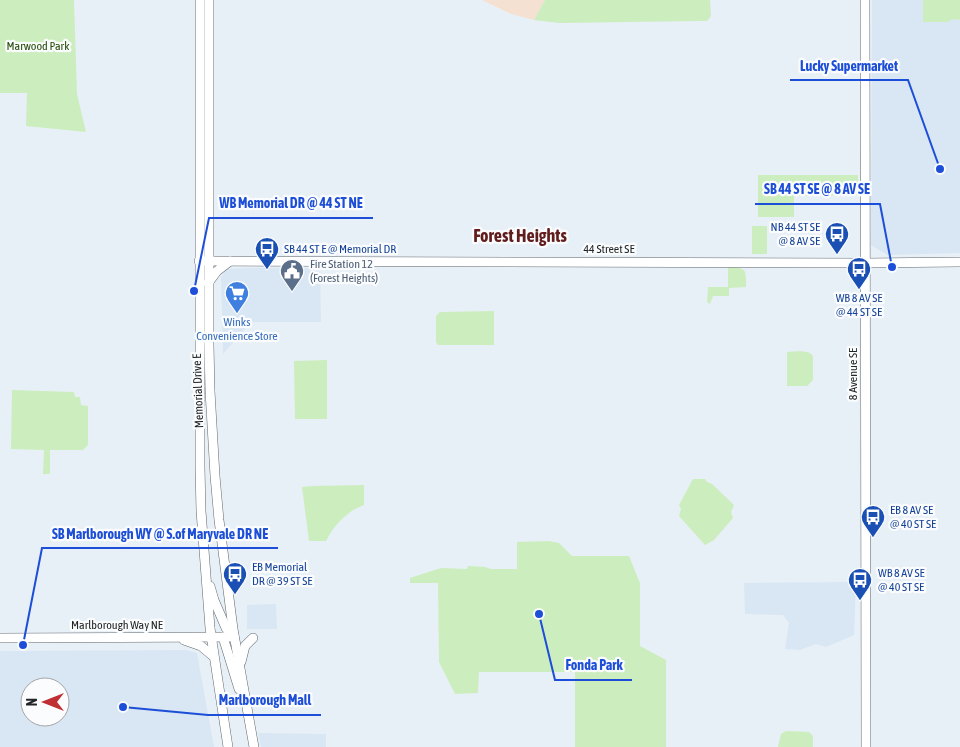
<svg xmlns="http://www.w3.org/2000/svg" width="960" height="747" font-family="'Asap Condensed',sans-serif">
	<rect width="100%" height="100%" fill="#e8f0f7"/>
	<g fill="#d9e6f3" fill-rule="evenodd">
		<polygon points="872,0 923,0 924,22 953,19 960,20 960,253 887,255 871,245"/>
		<polygon points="249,268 306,268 320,272 321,322 251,322 223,354 221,277 226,269"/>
		<polygon points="856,582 854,635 826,647 816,644 800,650 785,649 789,623 783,615 745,614 744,583"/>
		<polygon points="276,604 277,629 247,629 247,605"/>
		<path d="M186,650L197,653L214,747H0V651ZM30,687H60V717H30Z"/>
		<polygon points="258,733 326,734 326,747 261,747"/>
	</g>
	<polygon fill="#f4e1d1" points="482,0 545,0 534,20 511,14"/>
	<g fill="#ccedbe">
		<polygon points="0,0 74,0 77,94 86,132 26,126 27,93 0,93"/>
		<polygon points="545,0 710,0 711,16 707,21 701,21 559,23 534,20"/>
		<polygon points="923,0 960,0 960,20 953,19 948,22 923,22"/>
		<polygon points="758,175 858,175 858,195 794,196 794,217 758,217"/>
		<rect x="752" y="226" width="15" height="28"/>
		<path d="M728,267C747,268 746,269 746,287L729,288V296H713L710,304L707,302L708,287H728Z"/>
		<polygon points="494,311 494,345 438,345 436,342 436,316 440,312"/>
		<path d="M787,352C795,352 808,349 813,356V380L807,386H787Z"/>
		<polygon points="327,360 327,419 295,419 294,361"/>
		<polygon points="12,390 74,392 75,397 80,397 81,405 88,406 88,445 83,450 50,450 50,474 43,474 44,450 11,449"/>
		<polygon points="693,479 705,479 707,482 712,484 734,505 731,512 733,518 714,540 705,545 679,516 681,509 679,505"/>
		<path d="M364,485V505C347,511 334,525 326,541H309L302,487L313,486Z"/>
		<polygon points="549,541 559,543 572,556 629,556 640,583 640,646 666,660 666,747 575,747 575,672 479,672 478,693 455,694 439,662 438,583 410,583 410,578 441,568 467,569 468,566 485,567 491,569 517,569 517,542"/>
		<polygon points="786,731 809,732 813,736 813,747 778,747 781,734"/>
	</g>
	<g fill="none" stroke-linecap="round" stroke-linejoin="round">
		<g stroke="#61686e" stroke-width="10">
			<g id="secondary">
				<polyline points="200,0 200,467 201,511 210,628 228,747"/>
				<polyline points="209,0 209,345 210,391 215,476 219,520 233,629 254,747"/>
				<polyline points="865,0 866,747"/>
				<polyline points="199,261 865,263 960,262"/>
				<polyline points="208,283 217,271 230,261"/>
				<polyline points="210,586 214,600 226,628 234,637"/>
				<polyline points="223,637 239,689"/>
				<polyline points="0,638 234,637"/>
				<polyline points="184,640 201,646 213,656"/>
				<polyline points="241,662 245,646 253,638"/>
			</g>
		</g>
		<use href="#secondary" stroke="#fff" stroke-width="9"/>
	</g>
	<defs>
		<g id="bus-pin" transform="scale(1.25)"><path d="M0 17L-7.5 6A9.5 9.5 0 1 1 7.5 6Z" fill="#1a4fb4" stroke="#fafcfd"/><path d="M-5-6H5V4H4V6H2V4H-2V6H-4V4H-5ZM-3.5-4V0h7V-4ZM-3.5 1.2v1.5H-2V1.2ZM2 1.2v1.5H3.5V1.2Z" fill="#fff"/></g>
		<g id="civic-pin" transform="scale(1.25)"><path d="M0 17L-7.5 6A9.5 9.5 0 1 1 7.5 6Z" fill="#5c6f8a" stroke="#fafcfd"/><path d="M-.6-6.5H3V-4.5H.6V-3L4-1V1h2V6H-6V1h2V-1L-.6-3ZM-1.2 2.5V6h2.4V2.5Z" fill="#fff"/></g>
		<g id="supermarket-pin" transform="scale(1.25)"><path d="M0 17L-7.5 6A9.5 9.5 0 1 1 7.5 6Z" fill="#3f7fe0" stroke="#fafcfd"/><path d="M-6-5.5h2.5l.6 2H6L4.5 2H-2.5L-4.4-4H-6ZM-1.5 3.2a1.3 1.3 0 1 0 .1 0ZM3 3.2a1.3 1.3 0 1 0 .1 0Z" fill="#fff"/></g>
	</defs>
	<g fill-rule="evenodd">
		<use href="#bus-pin" x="837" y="234"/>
		<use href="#bus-pin" x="267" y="249"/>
		<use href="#bus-pin" x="859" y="269"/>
		<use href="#civic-pin" x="292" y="271"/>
		<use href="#supermarket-pin" x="237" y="293"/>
		<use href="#bus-pin" x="873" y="517"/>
		<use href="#bus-pin" x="235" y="574"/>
		<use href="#bus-pin" x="860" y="580"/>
	</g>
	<g text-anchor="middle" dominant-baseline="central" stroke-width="4.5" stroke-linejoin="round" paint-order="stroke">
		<g font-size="12" fill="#244b09" stroke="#fafcfd">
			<text x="38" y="46">Marwood Park</text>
		</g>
		<g font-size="12" fill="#164399" stroke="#fafcfd" text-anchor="start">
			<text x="820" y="227" text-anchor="end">NB 44 ST SE<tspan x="820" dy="14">@ 8 AV SE</tspan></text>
			<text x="284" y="249">SB 44 ST E @ Memorial DR</text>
			<text x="859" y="298" text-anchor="middle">WB 8 AV SE<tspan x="859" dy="14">@ 44 ST SE</tspan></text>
			<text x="890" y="510">EB 8 AV SE<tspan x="890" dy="14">@ 40 ST SE</tspan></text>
			<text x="252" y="567">EB Memorial<tspan x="252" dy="14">DR @ 39 ST SE</tspan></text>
			<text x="878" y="573">WB 8 AV SE<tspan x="878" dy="14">@ 40 ST SE</tspan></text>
		</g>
		<g font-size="12" fill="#222527" stroke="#fafcfd">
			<text x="609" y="249">44 Street SE</text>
			<text transform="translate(853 374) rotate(-90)">8 Avenue SE</text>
			<text transform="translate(198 391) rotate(-92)">Memorial Drive E</text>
			<text x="117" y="625">Marlborough Way NE</text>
		</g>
		<g font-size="12" fill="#4e5e75" stroke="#fafcfd" text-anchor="start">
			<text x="310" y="264">Fire Station 12<tspan x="310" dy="14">(Forest Heights)</tspan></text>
		</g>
		<g font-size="12" fill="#366cbe" stroke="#fafcfd">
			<text x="237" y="322">Winks<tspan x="237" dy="14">Convenience Store</tspan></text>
		</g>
		<g font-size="18" font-weight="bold" fill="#611c1c" stroke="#fafcfd">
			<text x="520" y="235">Forest Heights</text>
		</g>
	</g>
	<path fill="none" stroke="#1d4ed8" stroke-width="2" d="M940 169L908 80H790M892 267L880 204H755M194 291L209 218H373M23 645L42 548H278M539 614L555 680H632M123 707L208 715H321"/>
	<g fill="#1d4ed8" stroke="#fafcfd" stroke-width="2">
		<circle cx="940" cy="169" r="5"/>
		<circle cx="892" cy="267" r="5"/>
		<circle cx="194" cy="291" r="5"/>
		<circle cx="23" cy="645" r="5"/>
		<circle cx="539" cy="614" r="5"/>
		<circle cx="123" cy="707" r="5"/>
	</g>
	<g font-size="14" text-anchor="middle" font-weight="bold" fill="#1d4ed8" stroke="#fafcfd" stroke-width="4.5" stroke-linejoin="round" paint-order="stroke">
		<text x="849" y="71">Lucky Supermarket</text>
		<text x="817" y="194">SB 44 ST SE @ 8 AV SE</text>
		<text x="291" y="208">WB Memorial DR @ 44 ST NE</text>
		<text x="160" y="539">SB Marlborough WY @ S.of Maryvale DR NE</text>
		<text x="594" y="670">Fonda Park</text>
		<text x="265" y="705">Marlborough Mall</text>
	</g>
	<g transform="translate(45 702) rotate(270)"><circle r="24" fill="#fafcfd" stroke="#a4a6a7"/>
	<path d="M0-4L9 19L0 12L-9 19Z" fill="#bf2f34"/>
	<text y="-8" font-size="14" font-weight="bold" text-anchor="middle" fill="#222527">N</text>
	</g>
</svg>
